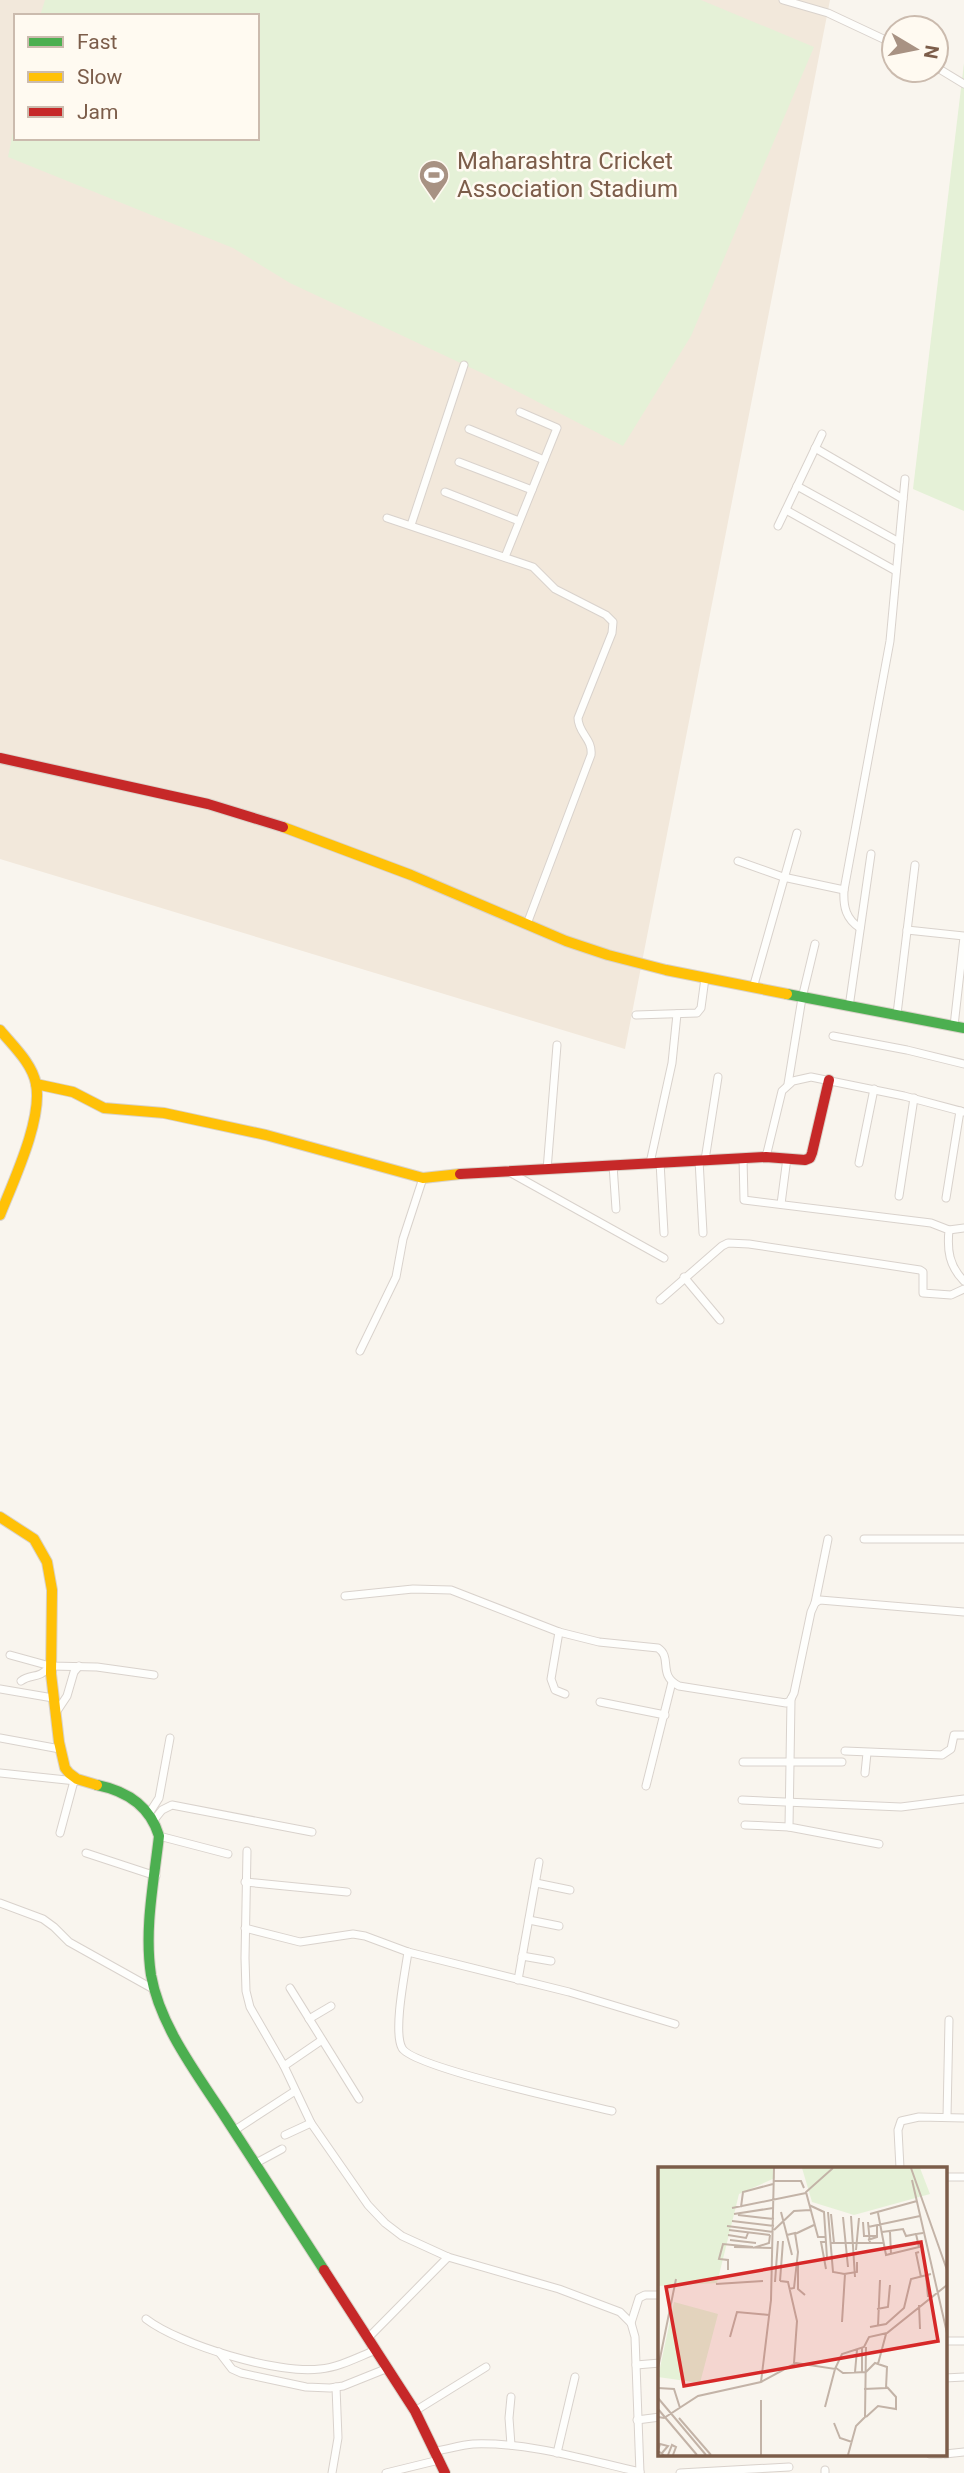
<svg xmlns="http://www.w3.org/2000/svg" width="964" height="2473" font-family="Roboto,sans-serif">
	<rect width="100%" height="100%" fill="#f9f5ee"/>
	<path fill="#f2e8db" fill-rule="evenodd" d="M0,0H830L625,1049L0,859ZM16,16H257V138H16Z"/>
	<g fill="#e5f1d7">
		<polygon points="45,0 701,0 814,47 691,336 623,446 484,374 290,283 233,248 8,157 16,118 16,138 257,138 257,16 40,16"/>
		<polygon points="964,63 964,511 913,489"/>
	</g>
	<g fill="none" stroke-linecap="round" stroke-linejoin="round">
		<g stroke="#d9d2cc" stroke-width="9">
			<g id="street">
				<polyline points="783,0 828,13 894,44"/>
				<polyline points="936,67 964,84"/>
				<polyline points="469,429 544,460"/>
				<polyline points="815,448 903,499"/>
				<polyline points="459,462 532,490"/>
				<polyline points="797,486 899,542"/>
				<polyline points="445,492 519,521"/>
				<polyline points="786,510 896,571"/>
				<path d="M387,518L533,567L555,589L606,615L613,622L612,633L578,718C578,733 593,739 591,755L527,924"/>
				<polyline points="411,525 464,365"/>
				<polyline points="778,526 822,434"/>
				<polyline points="505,557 557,428 520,412"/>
				<polyline points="738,861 783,877 844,890"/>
				<path d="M860,928C846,919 843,907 844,890L890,641L905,479"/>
				<polyline points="907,930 964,936"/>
				<polyline points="753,988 797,833"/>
				<polyline points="849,1007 871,854"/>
				<polyline points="897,1014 915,865"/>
				<polyline points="636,1015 697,1013 701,1008 705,978"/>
				<polyline points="954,1026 964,937"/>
				<polyline points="833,1036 907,1050 964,1064"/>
				<polyline points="788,1084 802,998 815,944"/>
				<polyline points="766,1157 782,1091 793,1081 811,1077 904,1096 964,1112"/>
				<path d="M743,1158L744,1200L931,1223L949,1230C947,1250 949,1266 964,1281"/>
				<polyline points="699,1160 703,1233"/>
				<polyline points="705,1160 718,1077"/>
				<polyline points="660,1162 664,1233"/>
				<polyline points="650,1163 672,1063 677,1014"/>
				<polyline points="859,1163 874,1089"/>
				<polyline points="613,1165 616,1209"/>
				<polyline points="547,1170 557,1045"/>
				<polyline points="511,1173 664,1258"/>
				<polyline points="899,1196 914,1098"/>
				<polyline points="946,1198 960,1111"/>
				<polyline points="781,1204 787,1158"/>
				<polyline points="949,1230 964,1228"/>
				<polyline points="684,1277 720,1320"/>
				<polyline points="660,1300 722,1246 728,1243 749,1244 920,1270 923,1272 923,1293 951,1295 964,1289"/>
				<polyline points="360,1351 396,1277 403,1239 423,1178"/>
				<polyline points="864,1539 964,1539"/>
				<path d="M345,1596L413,1589L451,1590L559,1632L599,1642L658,1648C673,1658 657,1675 679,1686L786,1703L790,1701L794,1693L811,1612L815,1603L820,1600L964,1612"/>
				<polyline points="815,1603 828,1539"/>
				<polyline points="559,1632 551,1679 555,1690 565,1694"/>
				<polyline points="10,1655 50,1666 97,1667 154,1675"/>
				<path d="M21,1681C31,1673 39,1680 50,1666"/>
				<polyline points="0,1689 53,1698"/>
				<polyline points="791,1699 789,1827 879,1844"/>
				<polyline points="600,1702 665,1715"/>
				<polyline points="55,1714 67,1696 74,1672 79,1666"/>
				<polyline points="0,1738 60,1749"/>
				<polyline points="845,1751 942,1755 951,1749 954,1735 964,1735"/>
				<polyline points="743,1762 842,1762"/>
				<polyline points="0,1773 76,1781"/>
				<polyline points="865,1773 867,1753"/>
				<polyline points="646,1786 672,1682"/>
				<polyline points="742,1800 901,1807 964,1799"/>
				<polyline points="150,1812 159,1798 170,1738"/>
				<polyline points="154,1820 162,1810 172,1805 312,1832"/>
				<polyline points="745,1825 789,1827"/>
				<polyline points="60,1833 74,1781"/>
				<polyline points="159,1836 228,1854"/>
				<polyline points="247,1851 245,1958 246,1991 250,2007 284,2066 311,2123 368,2205 385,2223 402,2236 448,2257 559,2289 620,2312 631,2323 635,2337 640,2473"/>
				<polyline points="86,1853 156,1876"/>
				<polyline points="245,1882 347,1892"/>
				<polyline points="536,1883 570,1890"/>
				<polyline points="0,1903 43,1919 54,1927 69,1942 155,1990"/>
				<polyline points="529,1920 559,1926"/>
				<polyline points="245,1928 300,1942 353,1934 365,1936 408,1952 569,1992 675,2024"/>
				<path d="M408,1952C405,1973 393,2031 402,2048C412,2067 582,2104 612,2111"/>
				<polyline points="522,1956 551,1961"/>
				<polyline points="518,1980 539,1862"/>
				<polyline points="290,1988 359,2099"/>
				<polyline points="309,2019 331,2006"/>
				<polyline points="284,2066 322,2040"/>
				<polyline points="947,2117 949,2020"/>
				<polyline points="235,2130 295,2091"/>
				<polyline points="285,2135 311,2123"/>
				<polyline points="256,2163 282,2149"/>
				<polyline points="900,2168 898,2130 901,2121 919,2117 964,2118"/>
				<polyline points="945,2177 964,2177"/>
				<path d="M146,2319C180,2345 277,2374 320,2369C340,2367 358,2357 376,2350"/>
				<polyline points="631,2323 639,2298 645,2295 660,2295"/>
				<polyline points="368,2338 448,2257"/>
				<polyline points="945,2341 964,2341"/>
				<polyline points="219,2352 232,2369 241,2373 306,2387 330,2388 343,2386 388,2368"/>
				<polyline points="636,2365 660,2363"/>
				<polyline points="945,2378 964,2377"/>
				<polyline points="511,2397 509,2418 511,2445"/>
				<polyline points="415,2411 486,2367"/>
				<polyline points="637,2420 660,2417"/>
				<path d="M436,2451C448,2449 461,2445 473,2444C530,2442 586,2460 640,2472"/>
				<polyline points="557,2453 575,2377"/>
				<polyline points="930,2454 941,2454"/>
				<polyline points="945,2454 964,2452"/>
				<polyline points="825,2470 825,2473"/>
				<polyline points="332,2473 338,2438 336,2387"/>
				<polyline points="386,2473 439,2460"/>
				<polyline points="680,2473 789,2467"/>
			</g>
		</g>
		<g stroke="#d9d2c9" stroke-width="12">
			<g id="fast">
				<polyline points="787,994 964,1028"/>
				<path d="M97,1785C127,1791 150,1806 159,1836C154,1881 144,1929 151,1975C160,2026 197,2074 225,2117C258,2168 291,2219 324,2270"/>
			</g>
		</g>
		<g stroke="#d9d2c9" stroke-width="12">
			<g id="slow">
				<polyline points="283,827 411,875 566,941 608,955 666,970 787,994"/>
				<path d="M0,1030C13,1046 32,1063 36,1084C43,1119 13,1182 0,1215"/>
				<polyline points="36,1084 73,1092 104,1108 164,1113 266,1135 423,1178 460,1174"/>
				<polyline points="0,1517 34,1539 47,1562 52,1590 51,1674 59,1742 65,1768 69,1773 77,1779 97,1785"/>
			</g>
		</g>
		<g stroke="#d9d2c9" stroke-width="12">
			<g id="jam">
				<polyline points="0,758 208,804 283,827"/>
				<polyline points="460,1174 766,1157 805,1160 810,1158 812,1153 829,1080"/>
				<polyline points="324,2270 415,2411 445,2473"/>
			</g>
		</g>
		<use href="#street" stroke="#fefefc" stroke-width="7"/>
		<use href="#fast" stroke="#4caf50" stroke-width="10"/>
		<use href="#slow" stroke="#ffc107" stroke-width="10"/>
		<use href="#jam" stroke="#c62828" stroke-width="10"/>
	</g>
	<defs>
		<g id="stadium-pin" transform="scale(1.575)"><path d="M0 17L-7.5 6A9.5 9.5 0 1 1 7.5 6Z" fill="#a89283" stroke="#fffaf1"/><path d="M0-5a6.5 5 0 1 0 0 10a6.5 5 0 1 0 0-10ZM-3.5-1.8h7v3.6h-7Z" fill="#fff"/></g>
	</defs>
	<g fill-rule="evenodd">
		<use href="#stadium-pin" x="434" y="175"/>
	</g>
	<g text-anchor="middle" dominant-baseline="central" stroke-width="5" stroke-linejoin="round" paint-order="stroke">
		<g font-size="24" fill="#7c5d4a" stroke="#fffaf1" text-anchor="start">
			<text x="457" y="161">Maharashtra Cricket<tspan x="457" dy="28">Association Stadium</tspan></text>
		</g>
	</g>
	<g transform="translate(658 2167)">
		<rect width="289" height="289" fill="#f9f5ee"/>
		<path d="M0,1H115L117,11L81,27L59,116L0,119ZM144,1H262L272,27L196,48L154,35ZM16,135L60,147L42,216L0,210Z" fill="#e5f1d7"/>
		<path fill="none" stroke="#c3b3a7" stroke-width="2" d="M253,1L289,103M254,13L289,166M116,14H143L146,21M151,38L166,45L169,91M83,40L85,25L115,17M74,41L148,26M123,45L134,88M170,45L175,105L187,107L184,155M220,46L228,88L261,80L258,67L265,66M76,47L115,41M173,47L176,76M212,47L259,34M80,48L116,52M193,49L197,110M185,50L190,100M74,54L116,59M205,55L206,69H219M210,55L212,77M69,59L115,65M210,60L262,49M71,63L112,68M116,63L136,44L152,43M224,65L245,62L248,69L258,67M232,65L233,87M137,67L156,58M70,68L88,71L90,66M129,68L137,66L140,85L136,121L131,122M167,70H160L148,25L175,1M72,73L98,76M210,73L219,70V58M168,75H163L168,102M173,76H225M76,80L115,81M95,81L111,76L112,68M198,83L201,51M261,85L258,86L263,110M140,95V122L147,128M70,103V93L61,92L65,77L95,80M186,107L199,105V95M268,108L270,130M122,114L130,115L139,154L136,196M122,114L125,74M117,115L120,74M58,117L105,114M261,138L262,162M219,142L230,140L232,118M220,159L222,113M212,160L228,157L246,141L253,112L273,107M72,170L79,145L111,148M220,197L228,167M0,201L18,112M178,201L185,206L208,205L217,196L229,200L228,221L206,222M197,205L199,183M204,205V181M103,215L113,133L116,1M0,221L16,222L22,241M0,231L48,288M167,240L177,202M0,242L39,288M0,250L6,251L40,229L103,215L138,196L177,202L184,187L206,180L211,170L229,166L289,118M208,250L220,239L238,242V230L229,220M21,251L53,288M176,256L182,271L194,275M4,286L10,279L2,277L0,284L6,288M10,288L14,278L18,280L15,288M103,288V233M190,288L198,259L207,250L208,180"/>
		<path fill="#d62828" fill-opacity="0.15" stroke="#d62828" stroke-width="3.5" d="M263,75L280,174L26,219L8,120Z"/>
		<rect width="289" height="289" fill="none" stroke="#7c5d4a" stroke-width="3.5"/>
	</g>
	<rect x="14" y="14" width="245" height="126" fill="#fffaf1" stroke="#cbbbae" stroke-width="2"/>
	<rect x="28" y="37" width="35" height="10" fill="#4caf50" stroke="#cbbbae" stroke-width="2"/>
	<text x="77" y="49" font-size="21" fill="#7c5d4a">Fast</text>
	<rect x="28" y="72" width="35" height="10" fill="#ffc107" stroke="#cbbbae" stroke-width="2"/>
	<text x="77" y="84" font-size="21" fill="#7c5d4a">Slow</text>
	<rect x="28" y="107" width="35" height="10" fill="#c62828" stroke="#cbbbae" stroke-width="2"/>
	<text x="77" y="119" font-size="21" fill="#7c5d4a">Jam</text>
	<g transform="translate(915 49) rotate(100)"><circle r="33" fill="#fffaf1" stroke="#cbbbae" stroke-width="2"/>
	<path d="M0-5L12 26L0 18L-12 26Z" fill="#a89283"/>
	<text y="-10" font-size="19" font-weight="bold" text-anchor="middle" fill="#7c5d4a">N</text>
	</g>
</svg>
